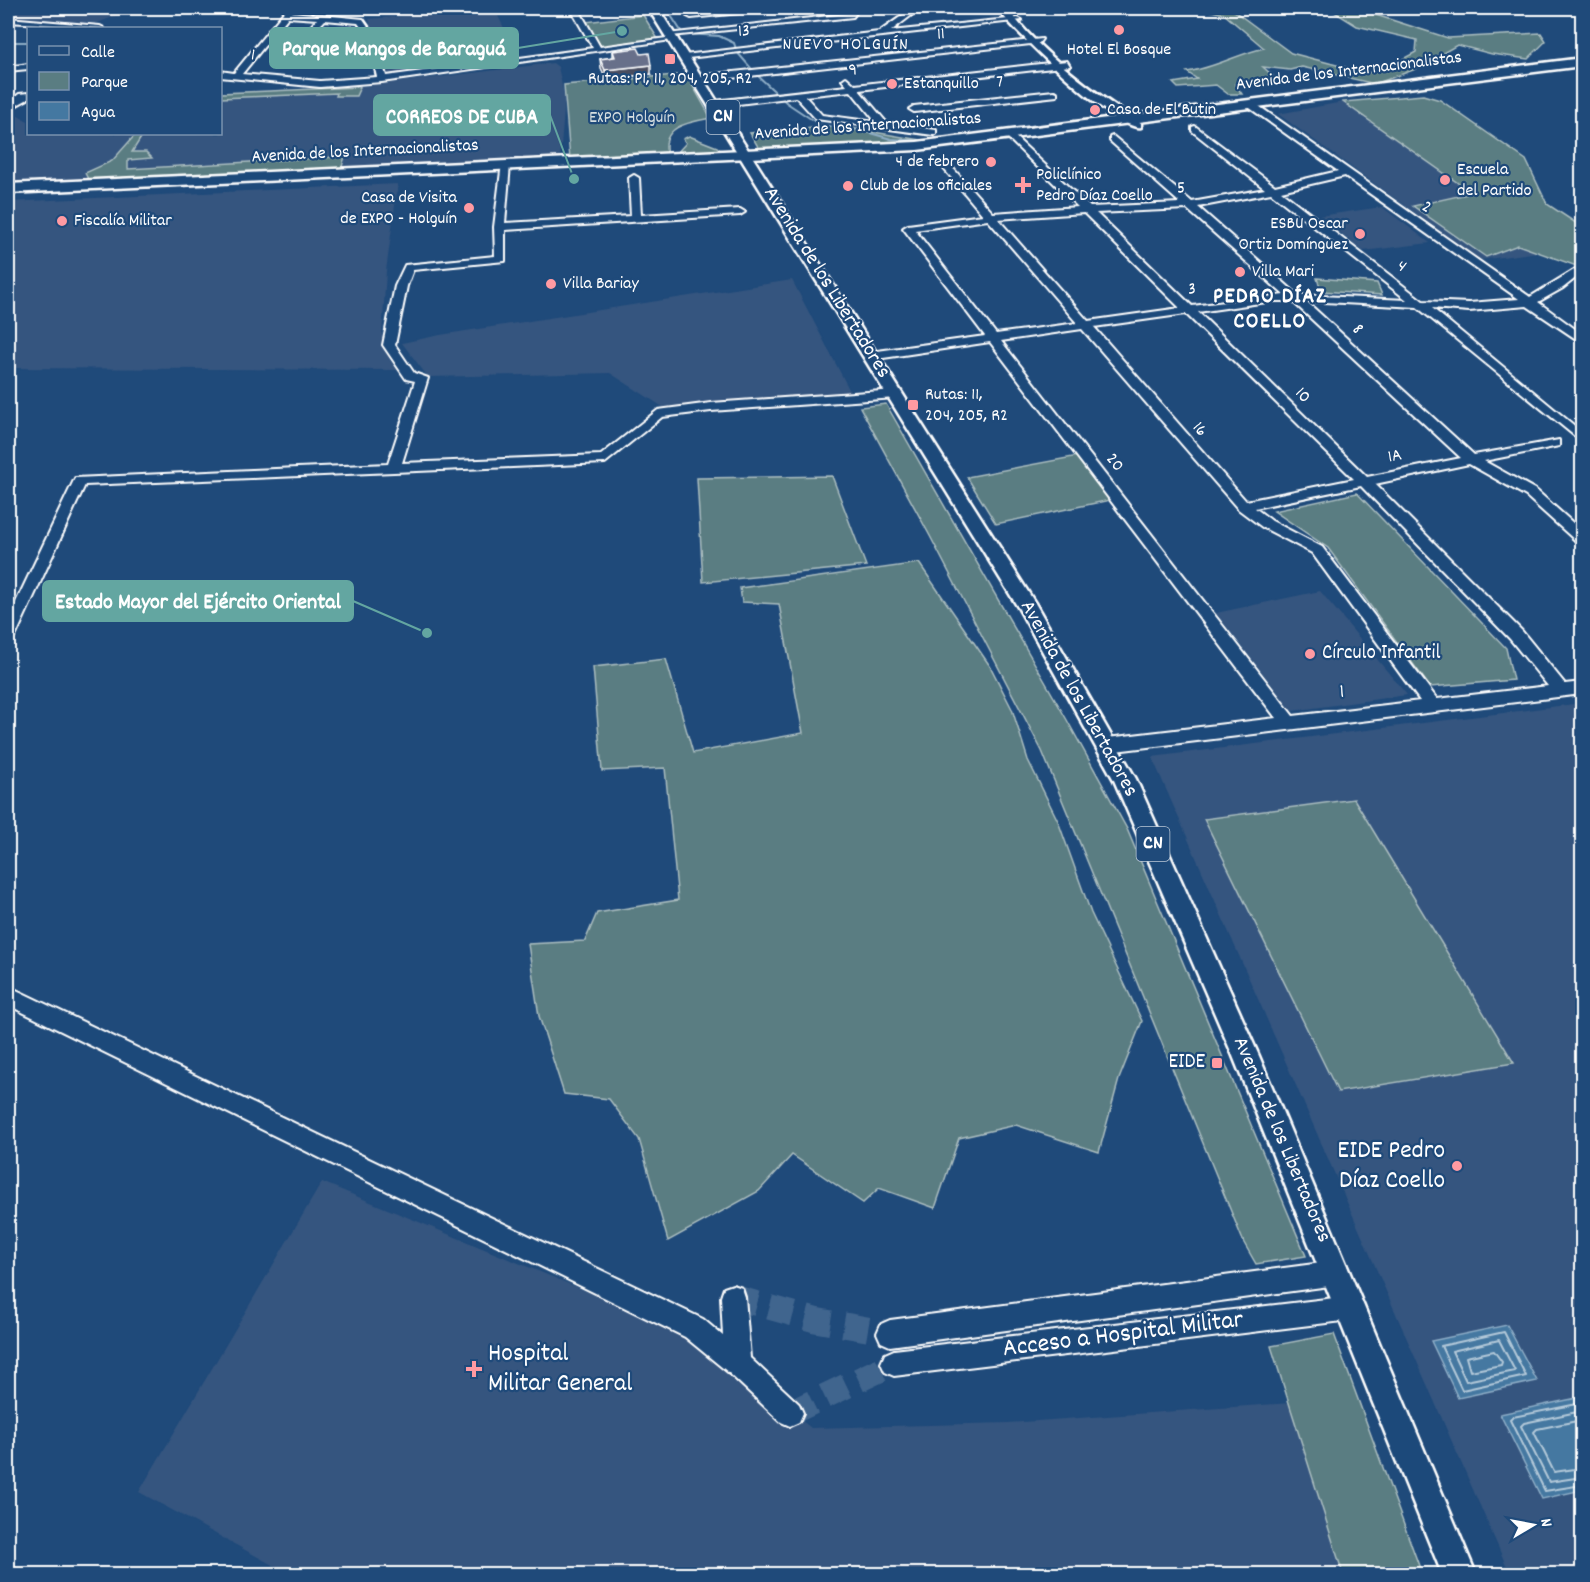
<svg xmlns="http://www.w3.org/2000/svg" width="1590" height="1582" font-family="Dekko,sans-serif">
	<rect width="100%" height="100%" fill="#1f4a7a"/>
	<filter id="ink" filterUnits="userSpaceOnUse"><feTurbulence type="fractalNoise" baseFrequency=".0167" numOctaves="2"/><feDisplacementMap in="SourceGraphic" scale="12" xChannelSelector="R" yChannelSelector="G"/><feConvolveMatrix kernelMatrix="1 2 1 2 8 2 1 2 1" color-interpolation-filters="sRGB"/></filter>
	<g filter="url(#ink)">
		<g fill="#35557f">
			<polygon points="8,8 137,8 97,23 8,17"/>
			<polygon points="494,8 519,58 383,74 369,19"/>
			<polygon points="553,63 558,67 565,99 560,158 8,187 8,111 28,121 28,134 220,134 221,92 365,86"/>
			<polygon points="1380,100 1582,246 1480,260 1278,114 1343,102"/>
			<polygon points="398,184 386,271 382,335 390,360 399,370 8,368 8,202"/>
			<polygon points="1382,207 1430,243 1363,251 1319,216"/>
			<polygon points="792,280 851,393 663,407 610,373 428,377 402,343 440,335"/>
			<polygon points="1320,591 1407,695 1292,711 1216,613"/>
			<polygon points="1582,703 1582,1574 1510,1574 1152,757"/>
			<polygon points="322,1182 693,1335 811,1428 1008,1423 1291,1403 1343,1574 289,1574 139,1492"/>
		</g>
		<g fill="#5a7d82" stroke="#acbec0" stroke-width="1.5">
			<path d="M1216,8H1230L1291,53L1367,73L1388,67L1416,52L1417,40L1357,26L1328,8H1369L1373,14L1448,38L1541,33L1546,41L1528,59L1492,54L1457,45L1413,70L1375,84L1302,67L1290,70L1263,67L1273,76L1274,83L1235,84L1242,94H1228L1216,85L1178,88L1173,83L1197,79L1187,72C1214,68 1238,54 1264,48L1224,14L1204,9Z"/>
			<polygon points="643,15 658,39 601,47 585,22"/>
			<path d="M686,74L711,118C689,122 660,126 667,155L570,159L564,85Z"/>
			<polygon points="360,87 356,96 336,96 337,93 221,98 221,93"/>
			<polygon points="1423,95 1440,100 1526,160 1547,204 1582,227 1582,268 1518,245 1486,257 1413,206 1472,193 1343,102"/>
			<polygon points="839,126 920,140 761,152 750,133"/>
			<polygon points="136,134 157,134 142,136 132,152 146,152 152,158 128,160 128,169 335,157 337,153 346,153 341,170 93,182 88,179 85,173 112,161"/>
			<polygon points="689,136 717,147 723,153 675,155 686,143 683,139"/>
			<polygon points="1317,278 1377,283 1382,295 1321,291"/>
			<polygon points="886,404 1067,720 1127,829 1306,1256 1256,1264 1244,1243 1042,751 930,536 860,407"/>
			<polygon points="1078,456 1110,500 996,524 967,477"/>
			<polygon points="832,476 866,566 703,582 697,478"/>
			<polygon points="1357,493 1506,648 1513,680 1430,687 1328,548 1274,511"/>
			<polygon points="919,563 990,666 1012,709 1028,760 1058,821 1091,913 1142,1021 1119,1079 1099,1152 1016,1125 959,1138 935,1208 879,1188 863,1203 792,1155 759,1191 668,1241 639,1139 609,1099 564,1094 539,1016 528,944 585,941 597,913 678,900 665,768 602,771 593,667 666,659 693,753 803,733 779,604 742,602 740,588"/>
			<polygon points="1354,799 1514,1063 1338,1092 1204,819"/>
			<polygon points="1334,1334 1422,1574 1343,1574 1271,1346"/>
		</g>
		<g fill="#4478a1" stroke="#8faec7" stroke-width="1.5">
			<polygon points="1507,1325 1537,1381 1458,1398 1431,1341"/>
			<polygon points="1582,1397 1582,1490 1542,1499 1500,1414"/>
		</g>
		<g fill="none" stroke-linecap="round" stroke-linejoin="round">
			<g stroke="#b4c9d9" stroke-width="2">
				<polygon points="1504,1332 1526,1376 1462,1390 1441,1346"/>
				<polygon points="1499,1340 1515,1371 1466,1381 1452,1351"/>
				<polygon points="1494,1351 1502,1362 1501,1365 1470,1371 1466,1357"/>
				<polyline points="1582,1403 1513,1417 1510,1420 1545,1491 1582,1485"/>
				<polyline points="1582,1411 1524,1423 1521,1426 1549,1482 1582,1477"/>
				<polyline points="1582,1420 1537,1429 1534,1432 1554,1472 1582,1468"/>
			</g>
			<g stroke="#8faec7" stroke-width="2">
				<polyline points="666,8 681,31"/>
				<polyline points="687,34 719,36 734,43 737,52 756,74 787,103 820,125 863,131 891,139 923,141"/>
				<polyline points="8,42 28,42"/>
			</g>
			<g stroke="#41658e" stroke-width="25" stroke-dasharray="25 13" stroke-linecap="butt">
				<polyline points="733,1297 815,1320 890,1333"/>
				<polyline points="790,1413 894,1363"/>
			</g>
			<g stroke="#fff" stroke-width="4">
				<g id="minor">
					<path d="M287,8H295L292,12L363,19L375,36L386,76L593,48L570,8H578L600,47L674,37L678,39L382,82L320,87L220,77V71L234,73ZM288,17L317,19L293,48L297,50L325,20L358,23L367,36L377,77L320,81L242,74Z"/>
					<polygon points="762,8 787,8 691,18 687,16"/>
					<polygon points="913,8 921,8 891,31 1018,18 1022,20 688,58 684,55 879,32"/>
					<polygon points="856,13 853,17 671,36 667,34"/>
					<polygon points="8,18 100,26 104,28 8,22"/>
					<polygon points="1042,39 1039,43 705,81 701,78 705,75"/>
					<path d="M1067,61L1070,66L859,90L887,123L936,130V134L933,135L816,119L796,97L714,107L709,104L714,101L847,86L842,80L846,77L855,85ZM851,91L876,122L822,115L805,96Z"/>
					<polygon points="28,64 28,69 8,71 8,67"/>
					<polygon points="1054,91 1057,92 1057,96 914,112 909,109 914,106"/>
					<polygon points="28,93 28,99 8,110 8,103 19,94"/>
					<path d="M1247,102H1253L1530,297L1582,265V273L1563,288L1538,302L1582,334V343L1527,306L1469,311L1432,308L1582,432V442L1417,307L1306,301L1474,455L1559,440V446L1484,461L1536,490L1582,531V544L1577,542L1526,496L1469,464L1375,484L1522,631L1565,684L1582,682V694L1107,752L1101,750L1098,745L1101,740L1107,738L1276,718L990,342L870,360L864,356L870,352L985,336L903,228L908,225L983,215L944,169V165H950L993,213L1078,207L1007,137V133L1010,132L1090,207L1180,203L1110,141V137L1113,136L1192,202L1265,189L1192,131V127L1195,126L1275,186L1338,171L1247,106ZM1345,176L1519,299L1469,303L1423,301L1281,191ZM1271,193L1407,300L1298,295L1198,207ZM1187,209L1284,295L1192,306L1096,213ZM1084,213L1180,308L1088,321L998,219ZM988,220L1077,323L996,334L915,230ZM1274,301H1292L1461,458L1367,477L1198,312ZM1186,314L1354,479L1246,501L1094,327ZM1082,329L1238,509L1262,527L1312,553L1420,701L1293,716L1001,341ZM1361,486L1510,639L1548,686L1437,699L1322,547L1272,521L1255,508Z"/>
					<polygon points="502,163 510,165 505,223 631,216 629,178 634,175 639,178 641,215 740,209 745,212 740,215 505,230 505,261 413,270 407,286 395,345 414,373 428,378 402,463 601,455 658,410 711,403 896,390 902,394 896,398 711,411 662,417 605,463 85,485 16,635 8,640 8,619 75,478 388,464 415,381 406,379 383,345 395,286 405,265 495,256 494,227"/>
					<polygon points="8,986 703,1319 723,1336 721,1297 724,1288 733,1285 742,1288 745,1297 750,1358 799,1404 803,1413 799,1422 790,1426 781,1422 729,1373 685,1337 8,1005"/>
					<polygon points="1337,1261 1346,1264 1349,1273 1346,1282 1337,1285 890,1346 881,1342 877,1333 881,1324 890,1320"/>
					<polygon points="1351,1296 1360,1299 1363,1308 1360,1317 1351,1320 894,1376 885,1372 881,1363 885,1354 894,1350"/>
				</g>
			</g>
			<g stroke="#fff" stroke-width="5">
				<g id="major">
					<polygon points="648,8 658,8 1035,603 1136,779 1259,1056 1476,1574 1442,1574 1233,1056 1114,780 1019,609"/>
					<path d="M997,8H1007C1038,51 1095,94 1141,123V127C1117,132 1013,30 997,8Z"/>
				</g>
			</g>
			<g stroke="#fff" stroke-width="5">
				<polygon id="highway" points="1582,58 1582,66 917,150 8,193 8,184 917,142"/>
			</g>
			<use href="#minor" fill="#1f4a7a" fill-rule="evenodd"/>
			<use href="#major" fill="#1f4a7a" fill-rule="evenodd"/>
			<use href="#highway" fill="#1f4a7a" fill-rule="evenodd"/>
		</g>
		<polygon fill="#596077" stroke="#fff" stroke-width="1.5" points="613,51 651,74 606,79 601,68 600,59 613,57"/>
		<polygon fill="#494e61" stroke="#fff" stroke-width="1.5" points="651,65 651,74 606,79 605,70"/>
		<polygon fill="#68708a" stroke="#fff" stroke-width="1.5" points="638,48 641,54 649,53 651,65 605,70 600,59 615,57 613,51"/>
	</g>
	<g fill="#ff9aa2" stroke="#1f4a7a" stroke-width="2">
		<circle cx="1119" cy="30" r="6"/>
		<rect x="664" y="53" width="12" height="12" rx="3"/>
		<circle cx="892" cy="84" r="6"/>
		<circle cx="1095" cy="110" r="6"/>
		<circle cx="991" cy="162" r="6"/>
		<circle cx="1445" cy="180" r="6"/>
		<path d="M1020 176h6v6h6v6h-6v6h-6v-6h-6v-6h6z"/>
		<circle cx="848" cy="186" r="6"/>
		<circle cx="469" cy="208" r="6"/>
		<circle cx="62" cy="221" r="6"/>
		<circle cx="1360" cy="234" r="6"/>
		<circle cx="1240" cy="272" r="6"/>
		<circle cx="551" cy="284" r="6"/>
		<rect x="907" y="399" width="12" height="12" rx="3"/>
		<circle cx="1310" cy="654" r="6"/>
		<rect x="1211" y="1057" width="12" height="12" rx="3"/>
		<circle cx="1457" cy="1166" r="6"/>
		<path d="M471 1360h6v6h6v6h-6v6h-6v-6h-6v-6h6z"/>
	</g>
	<g text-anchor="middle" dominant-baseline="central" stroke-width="4.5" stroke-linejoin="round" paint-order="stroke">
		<g font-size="18" fill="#fff" stroke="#1f4a7a">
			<text transform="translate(744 32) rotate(-6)">13</text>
			<text transform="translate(941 35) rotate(-6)">11</text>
			<text transform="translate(253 56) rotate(7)">1</text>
			<text transform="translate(853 71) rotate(-7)">9</text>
			<text transform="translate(1349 72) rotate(-7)">Avenida de los Internacionalistas</text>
			<text transform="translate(1000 83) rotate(-6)">7</text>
			<text transform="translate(868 127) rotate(-4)">Avenida de los Internacionalistas</text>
			<text transform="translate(365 152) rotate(-3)">Avenida de los Internacionalistas</text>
			<text transform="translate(1181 189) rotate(-5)">5</text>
			<text transform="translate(1426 208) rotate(35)">2</text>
			<text transform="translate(1401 267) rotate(37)">4</text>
			<text transform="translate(1192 290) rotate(-8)">3</text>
			<text transform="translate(1357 330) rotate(43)">8</text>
			<text transform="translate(1302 396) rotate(45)">10</text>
			<text transform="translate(1199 430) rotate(48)">16</text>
			<text transform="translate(1395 457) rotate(-12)">1A</text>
			<text transform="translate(1114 463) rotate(52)">20</text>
		</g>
		<g font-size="18" letter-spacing="1.5" fill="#fff" stroke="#1f4a7a">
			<text x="846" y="45">NUEVO HOLGUÍN</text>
		</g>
		<g font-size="18" fill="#fff" stroke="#1f4a7a" text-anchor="start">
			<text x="1119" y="50" text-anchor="middle">Hotel El Bosque</text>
			<text x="670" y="79" text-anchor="middle">Rutas: P1, 11, 204, 205, R2</text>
			<text x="904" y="84">Estanquillo</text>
			<text x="1107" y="110">Casa de El Butin</text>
			<text x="979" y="162" text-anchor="end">4 de febrero</text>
			<text x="1457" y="170">Escuela<tspan x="1457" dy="21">del Partido</tspan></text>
			<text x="1036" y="175">Policlínico<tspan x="1036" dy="21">Pedro Díaz Coello</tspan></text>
			<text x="860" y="186">Club de los oficiales</text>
			<text x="457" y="198" text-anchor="end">Casa de Visita<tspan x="457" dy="21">de EXPO - Holguín</tspan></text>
			<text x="74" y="221">Fiscalía Militar</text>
			<text x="1348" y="224" text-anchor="end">ESBU Oscar<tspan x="1348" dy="21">Ortiz Domínguez</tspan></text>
			<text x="1252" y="272">Villa Mari</text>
			<text x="563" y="284">Villa Bariay</text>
			<text x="925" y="395">Rutas: 11,<tspan x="925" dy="21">204, 205, R2</tspan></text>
		</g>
		<g font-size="18" fill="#d6dee0" stroke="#1f4a7a">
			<text x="632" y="118">EXPO Holguín</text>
		</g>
		<g fill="#1f4a7a" stroke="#bcc9d7" stroke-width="1.5">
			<rect x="706.5" y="100" width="33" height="34" rx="4.5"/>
			<rect x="1136.5" y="827" width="33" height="34" rx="4.5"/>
		</g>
		<g font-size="20" font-weight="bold" fill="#fff">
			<text x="723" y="117">CN</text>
			<text x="1153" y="844">CN</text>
		</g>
		<g font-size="21" fill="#fff" stroke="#1f4a7a">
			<text transform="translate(826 283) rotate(58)">Avenida de los Libertadores</text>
			<text transform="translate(1342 693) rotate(-7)">1</text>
			<text transform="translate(1078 699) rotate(61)">Avenida de los Libertadores</text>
			<text transform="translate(1281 1140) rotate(67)">Avenida de los Libertadores</text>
		</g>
		<g font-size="21" fill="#fff" stroke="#1f4a7a" text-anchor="start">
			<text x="1322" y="654">Círculo Infantil</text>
			<text x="1205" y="1063" text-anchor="end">EIDE</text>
		</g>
		<g font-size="22" font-weight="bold" letter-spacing="1.5" fill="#fff" stroke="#1f4a7a">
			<text x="1270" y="297">PEDRO DÍAZ<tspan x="1270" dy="25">COELLO</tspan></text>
		</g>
		<g font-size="26" fill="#fff" stroke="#1f4a7a" text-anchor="end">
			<text x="1445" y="1151">EIDE Pedro<tspan x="1445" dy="30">Díaz Coello</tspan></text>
			<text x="488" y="1354" text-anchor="start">Hospital<tspan x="488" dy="30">Militar General</tspan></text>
		</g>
		<g font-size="26" fill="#fff" stroke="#1f4a7a">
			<text transform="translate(1123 1335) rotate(-7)">Acceso a Hospital Militar</text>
		</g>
	</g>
	<path fill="none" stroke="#63a6a1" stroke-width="2" d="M622 31L518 48M574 179L550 115M427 633L353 601"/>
	<g fill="#63a6a1" stroke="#1f4a7a" stroke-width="2">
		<circle cx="622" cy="31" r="6"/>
		<circle cx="574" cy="179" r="6"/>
		<circle cx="427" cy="633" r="6"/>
	</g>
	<g fill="#63a6a1" stroke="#63a6a1" stroke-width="2">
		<rect x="270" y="28" width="248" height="40" rx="6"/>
		<rect x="374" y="95" width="176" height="40" rx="6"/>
		<rect x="43" y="581" width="310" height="40" rx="6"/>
	</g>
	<g font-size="22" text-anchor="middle" font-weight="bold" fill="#fff">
		<text x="394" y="55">Parque Mangos de Baraguá</text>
		<text x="462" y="123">CORREOS DE CUBA</text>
		<text x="198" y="608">Estado Mayor del Ejército Oriental</text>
	</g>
	<rect width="1590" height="1582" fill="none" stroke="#1f4a7a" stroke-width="30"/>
	<rect x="15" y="15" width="1560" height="1552" fill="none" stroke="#fff" stroke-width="2" filter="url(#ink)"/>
	<rect x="27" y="27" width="195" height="108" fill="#1f4a7a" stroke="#7992af" stroke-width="1.5"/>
	<rect x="39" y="46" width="30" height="9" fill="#1f4a7a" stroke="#7992af" stroke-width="1.5"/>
	<text x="81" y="57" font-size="18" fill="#ffffff">Calle</text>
	<rect x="39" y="72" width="30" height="18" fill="#5a7d82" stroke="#7992af" stroke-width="1.5"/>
	<text x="81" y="87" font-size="18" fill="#ffffff">Parque</text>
	<rect x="39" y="102" width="30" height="18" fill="#4478a1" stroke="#7992af" stroke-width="1.5"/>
	<text x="81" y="117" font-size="18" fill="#ffffff">Agua</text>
	<g transform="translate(1533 1525) rotate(80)" stroke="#1f4a7a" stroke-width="4.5" paint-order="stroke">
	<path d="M0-4.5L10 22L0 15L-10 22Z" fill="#ffffff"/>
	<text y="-9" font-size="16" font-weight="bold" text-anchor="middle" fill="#ffffff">N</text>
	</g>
</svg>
